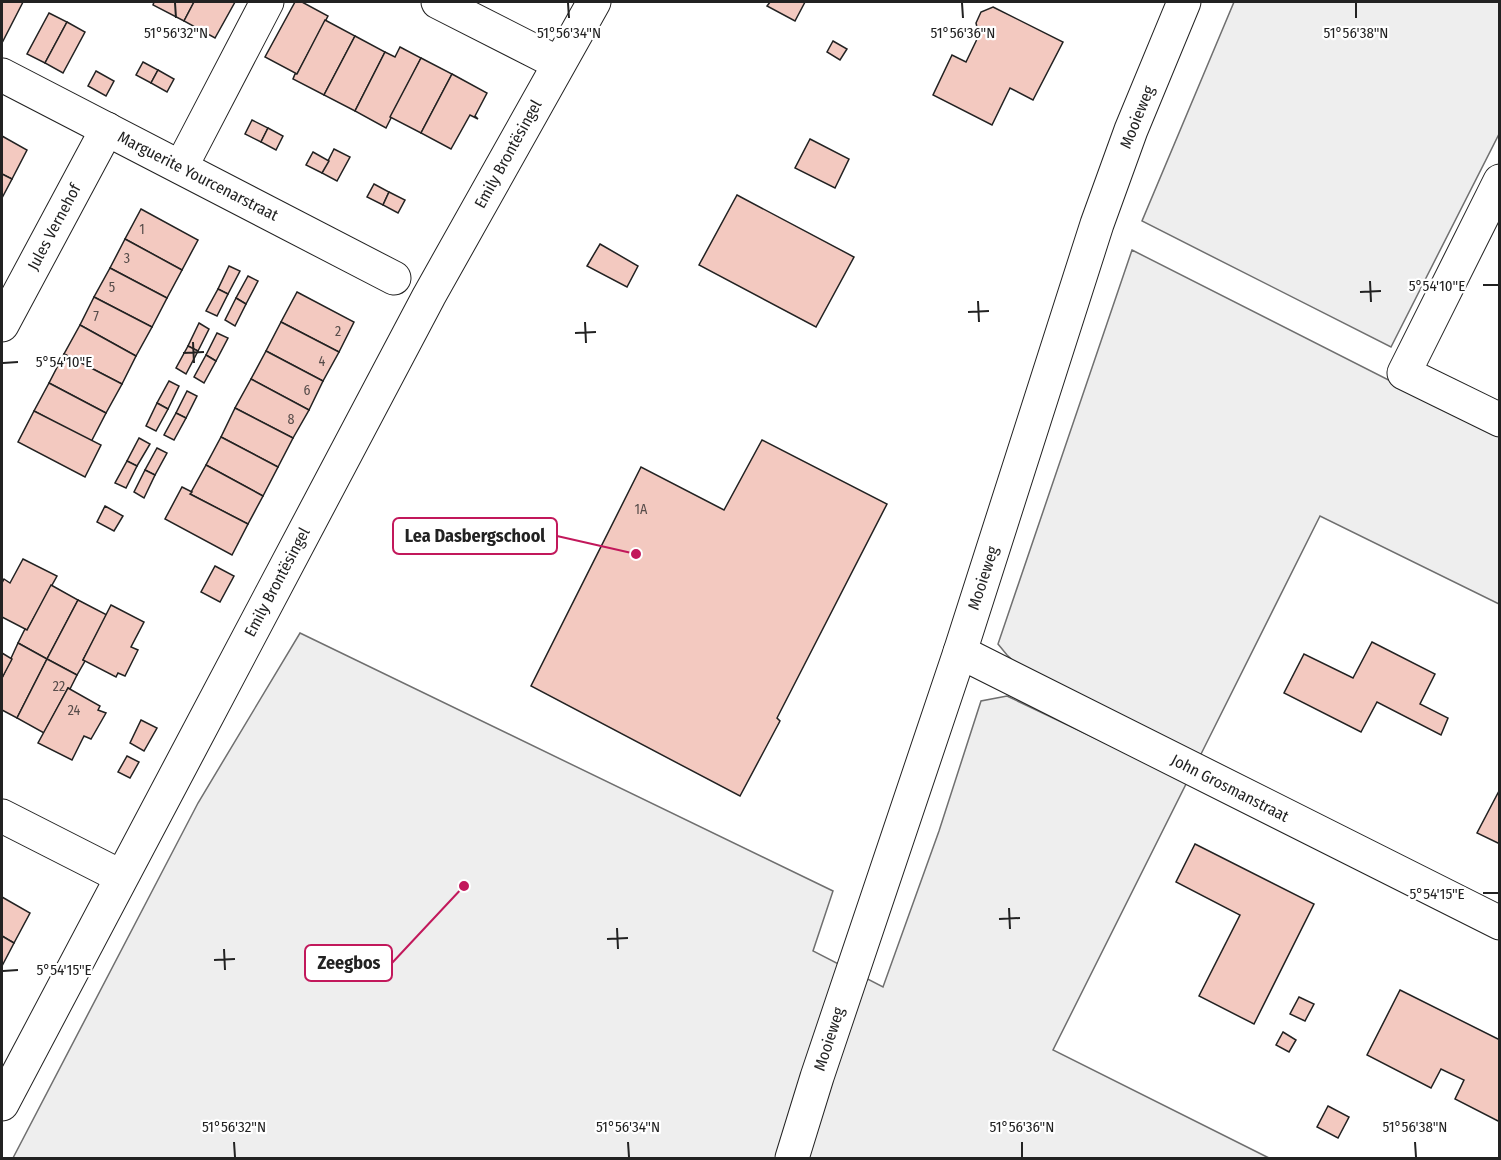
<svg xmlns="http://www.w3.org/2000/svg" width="1501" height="1160" font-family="'Fira Sans Condensed',sans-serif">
	<rect width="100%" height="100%" fill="#fff"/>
	<g fill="#eee" stroke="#6f6f6f" stroke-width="1.5">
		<polygon points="1234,2 1499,2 1499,134 1391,347 1142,221"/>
		<polygon points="1132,250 1499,436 1499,604 1320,516 1200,756 1024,671 1007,655 998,644"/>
		<polygon points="300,633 833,891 813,951 883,987 939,831 981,701 1007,696 1187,782 1053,1050 1269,1158 13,1158 198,803"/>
	</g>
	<g fill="#f3c9c0" stroke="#222" stroke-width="1.5">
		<polygon points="2,2 23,2 3,41 2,40"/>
		<polygon points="154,2 194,2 184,21 153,5"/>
		<polygon points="194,2 235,2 215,38 184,21"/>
		<polygon points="295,2 302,2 328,16 297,74 265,57"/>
		<polygon points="770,2 805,2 795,21 767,6"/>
		<polygon points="993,7 1063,42 1033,100 1010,88 992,125 933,95 952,55 966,62 979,35 976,23 981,12"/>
		<polygon points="49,13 67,22 45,63 27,54"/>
		<polygon points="325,20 355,36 324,95 293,79 295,74 297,74"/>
		<polygon points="67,22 85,32 63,73 45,63"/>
		<polygon points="355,36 385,52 355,111 324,95"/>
		<polygon points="833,41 847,49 840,60 827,52"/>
		<polygon points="400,47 421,58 386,128 355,111 385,52 395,57"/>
		<polygon points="421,58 452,74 421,133 390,117"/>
		<polygon points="143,62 158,70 151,83 136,75"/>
		<polygon points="158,70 174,79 167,92 151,83"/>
		<polygon points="96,71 114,81 106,96 88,86"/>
		<polygon points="452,74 487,93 475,116 478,119 470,115 451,149 421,133"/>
		<polygon points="252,120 268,128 261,142 245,134"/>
		<polygon points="268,128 283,136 276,150 261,142"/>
		<polygon points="2,136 27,150 12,179 2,174"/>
		<polygon points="810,139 849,159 835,188 795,168"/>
		<polygon points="334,149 350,157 337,181 322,173"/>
		<polygon points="313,152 329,161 322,173 306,165"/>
		<polygon points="2,174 12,179 2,198"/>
		<polygon points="374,184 389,192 383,205 367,197"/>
		<polygon points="389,192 405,200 398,213 383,205"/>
		<polygon points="737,195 854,257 816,327 699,265"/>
		<polygon points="141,209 198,240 182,270 125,239"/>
		<polygon points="125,239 182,270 167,298 110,268"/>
		<polygon points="600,244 638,266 627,287 587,266"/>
		<polygon points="229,266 240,271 228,294 218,289"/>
		<polygon points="110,268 167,298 152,327 94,297"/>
		<polygon points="248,276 258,281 246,304 236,298"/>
		<polygon points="218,289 228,294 217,316 206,311"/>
		<polygon points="297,292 354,322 339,352 281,322"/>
		<polygon points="94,297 152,327 136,356 80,325"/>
		<polygon points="236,298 246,304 235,326 225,320"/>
		<polygon points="281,322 339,352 323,381 266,351"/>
		<polygon points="199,323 209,329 198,351 188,346"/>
		<polygon points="80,325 136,356 122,384 64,354"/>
		<polygon points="217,333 228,338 216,361 206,355"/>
		<polygon points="188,346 198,351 186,374 176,368"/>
		<polygon points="266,351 323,381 309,410 251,379"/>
		<polygon points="64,354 122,384 106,413 49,383"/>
		<polygon points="206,355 216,361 204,383 194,377"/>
		<polygon points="251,379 309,410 293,438 235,408"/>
		<polygon points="169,381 179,386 168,409 157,403"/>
		<polygon points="49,383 106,413 91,442 34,411"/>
		<polygon points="187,391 197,396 186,418 176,413"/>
		<polygon points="157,403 168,409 156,431 146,426"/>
		<polygon points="235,408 293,438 278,467 221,437"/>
		<polygon points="34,411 101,445 85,477 18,442"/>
		<polygon points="176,413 186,418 174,440 164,435"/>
		<polygon points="221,437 278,467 263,496 206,465"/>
		<polygon points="139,438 150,444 137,466 127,461"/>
		<polygon points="762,440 887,504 777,718 780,721 740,796 531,686 641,467 724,510"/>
		<polygon points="157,448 167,453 155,475 145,470"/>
		<polygon points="127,461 137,466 126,488 115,483"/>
		<polygon points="206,465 263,496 248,524 190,494"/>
		<polygon points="145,470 155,475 144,498 134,492"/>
		<polygon points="182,487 192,492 190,494 248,524 232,555 165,519"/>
		<polygon points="105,506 123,516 114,531 97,522"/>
		<polygon points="23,559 57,576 27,630 2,617 2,583 4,579 10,583"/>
		<polygon points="215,566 234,576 220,602 201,592"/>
		<polygon points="51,585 78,600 47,659 18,643 25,629 27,630"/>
		<polygon points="78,600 107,615 83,660 85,661 77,675 47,659"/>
		<polygon points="111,605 144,622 131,647 138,650 125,676 118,673 116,677 83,660"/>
		<polygon points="1372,642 1435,674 1420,704 1448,718 1441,735 1377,702 1361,732 1284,693 1304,654 1353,678"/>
		<polygon points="18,643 47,659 17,718 2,710 2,678"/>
		<polygon points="2,653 12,659 2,678"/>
		<polygon points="47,659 77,675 70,689 68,688 44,733 17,718"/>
		<polygon points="68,688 100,706 98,710 106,713 91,739 84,736 72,760 38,743"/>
		<polygon points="141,720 157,728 144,751 130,743"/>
		<polygon points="127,756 139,762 130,778 118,772"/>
		<polygon points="1500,789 1500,844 1477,833"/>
		<polygon points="1195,844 1314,904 1254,1024 1199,996 1240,915 1176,882"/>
		<polygon points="2,897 30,913 14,943 2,936"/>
		<polygon points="2,936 14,943 2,966"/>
		<polygon points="1400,990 1500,1040 1500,1122 1455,1099 1464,1080 1441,1069 1431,1088 1367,1055"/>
		<polygon points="1299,997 1314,1004 1305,1021 1290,1014"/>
		<polygon points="1283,1032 1296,1040 1289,1052 1276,1045"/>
		<polygon points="1328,1106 1349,1117 1338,1138 1317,1127"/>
	</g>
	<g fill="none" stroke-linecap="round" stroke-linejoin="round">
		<g stroke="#222" stroke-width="35">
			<g id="street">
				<polyline points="438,2 558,63"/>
				<polyline points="2,75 394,278"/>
				<polyline points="181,167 267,2"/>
				<polyline points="1500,181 1404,373 1500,420"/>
				<polyline points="2,325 107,129"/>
				<polyline points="960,652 1500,923"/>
				<polyline points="2,816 120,876"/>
				<polyline points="2,1104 429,296 594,2"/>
				<polyline points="792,1158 817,1077 960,652 1097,224 1131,130 1184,2"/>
			</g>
		</g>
		<use href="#street" stroke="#fff" stroke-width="33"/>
	</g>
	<path fill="none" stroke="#222" stroke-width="2" d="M175,3L176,18M568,3L569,18M962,3L963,18M1356,3V18M1370,281L1371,302M1483,285H1498M1360,292L1381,291M978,301L979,322M968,312L989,311M585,322L586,343M575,333L596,332M193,342L194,363M183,353L204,352M3,363L18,362M1483,893H1498M1009,908L1010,929M999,919L1020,918M617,928L618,949M607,939L628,938M224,949L225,970M214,960L235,959M3,971L18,970M234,1142L235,1157M628,1142L629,1157M1022,1142V1157M1415,1142L1416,1157"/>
	<g text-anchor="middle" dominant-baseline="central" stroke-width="4.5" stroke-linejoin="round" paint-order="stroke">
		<g font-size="14" fill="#564c4a">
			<text x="142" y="229">1</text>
			<text x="127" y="258">3</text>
			<text x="112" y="287">5</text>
			<text x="96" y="316">7</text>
			<text x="338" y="331">2</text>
			<text x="322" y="361">4</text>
			<text x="307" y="390">6</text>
			<text x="291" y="419">8</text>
			<text x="641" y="509">1A</text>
			<text x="59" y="686">22</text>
			<text x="74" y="710">24</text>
		</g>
		<g font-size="16" fill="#222" stroke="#fff">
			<text transform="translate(1137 117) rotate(-68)">Mooieweg</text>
			<text transform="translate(508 154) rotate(-61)">Emily Brontësingel</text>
			<text transform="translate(198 176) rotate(27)">Marguerite Yourcenarstraat</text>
			<text transform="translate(54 227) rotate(-62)">Jules Vernehof</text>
			<text transform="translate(983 578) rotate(-72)">Mooieweg</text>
			<text transform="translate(277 582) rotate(-62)">Emily Brontësingel</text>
			<text transform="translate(1230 788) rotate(27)">John Grosmanstraat</text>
			<text transform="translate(829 1039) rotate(-72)">Mooieweg</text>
		</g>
	</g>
	<g font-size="15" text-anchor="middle" fill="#222" stroke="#fff" stroke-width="4.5" stroke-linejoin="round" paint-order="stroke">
		<text x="176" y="38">51°56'32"N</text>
		<text x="569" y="38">51°56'34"N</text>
		<text x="963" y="38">51°56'36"N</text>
		<text x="1356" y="38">51°56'38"N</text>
		<text x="1437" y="291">5°54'10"E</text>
		<text x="64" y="367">5°54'10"E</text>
		<text x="1437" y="899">5°54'15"E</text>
		<text x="64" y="975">5°54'15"E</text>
		<text x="234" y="1132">51°56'32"N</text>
		<text x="628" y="1132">51°56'34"N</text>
		<text x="1022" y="1132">51°56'36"N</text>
		<text x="1415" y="1132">51°56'38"N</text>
	</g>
	<path fill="none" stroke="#c2185b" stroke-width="2" d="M636 554L557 536M464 886L392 963"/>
	<g fill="#c2185b" stroke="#fff" stroke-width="2">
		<circle cx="636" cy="554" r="6"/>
		<circle cx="464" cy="886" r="6"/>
	</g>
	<g fill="#fff" stroke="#c2185b" stroke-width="2">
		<rect x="393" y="518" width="164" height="36" rx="6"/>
		<rect x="305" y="945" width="87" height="36" rx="6"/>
	</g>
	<g font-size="18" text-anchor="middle" font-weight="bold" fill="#222">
		<text x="475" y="542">Lea Dasbergschool</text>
		<text x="349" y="969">Zeegbos</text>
	</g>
	<rect width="1501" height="1160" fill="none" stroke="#222222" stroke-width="6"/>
</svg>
